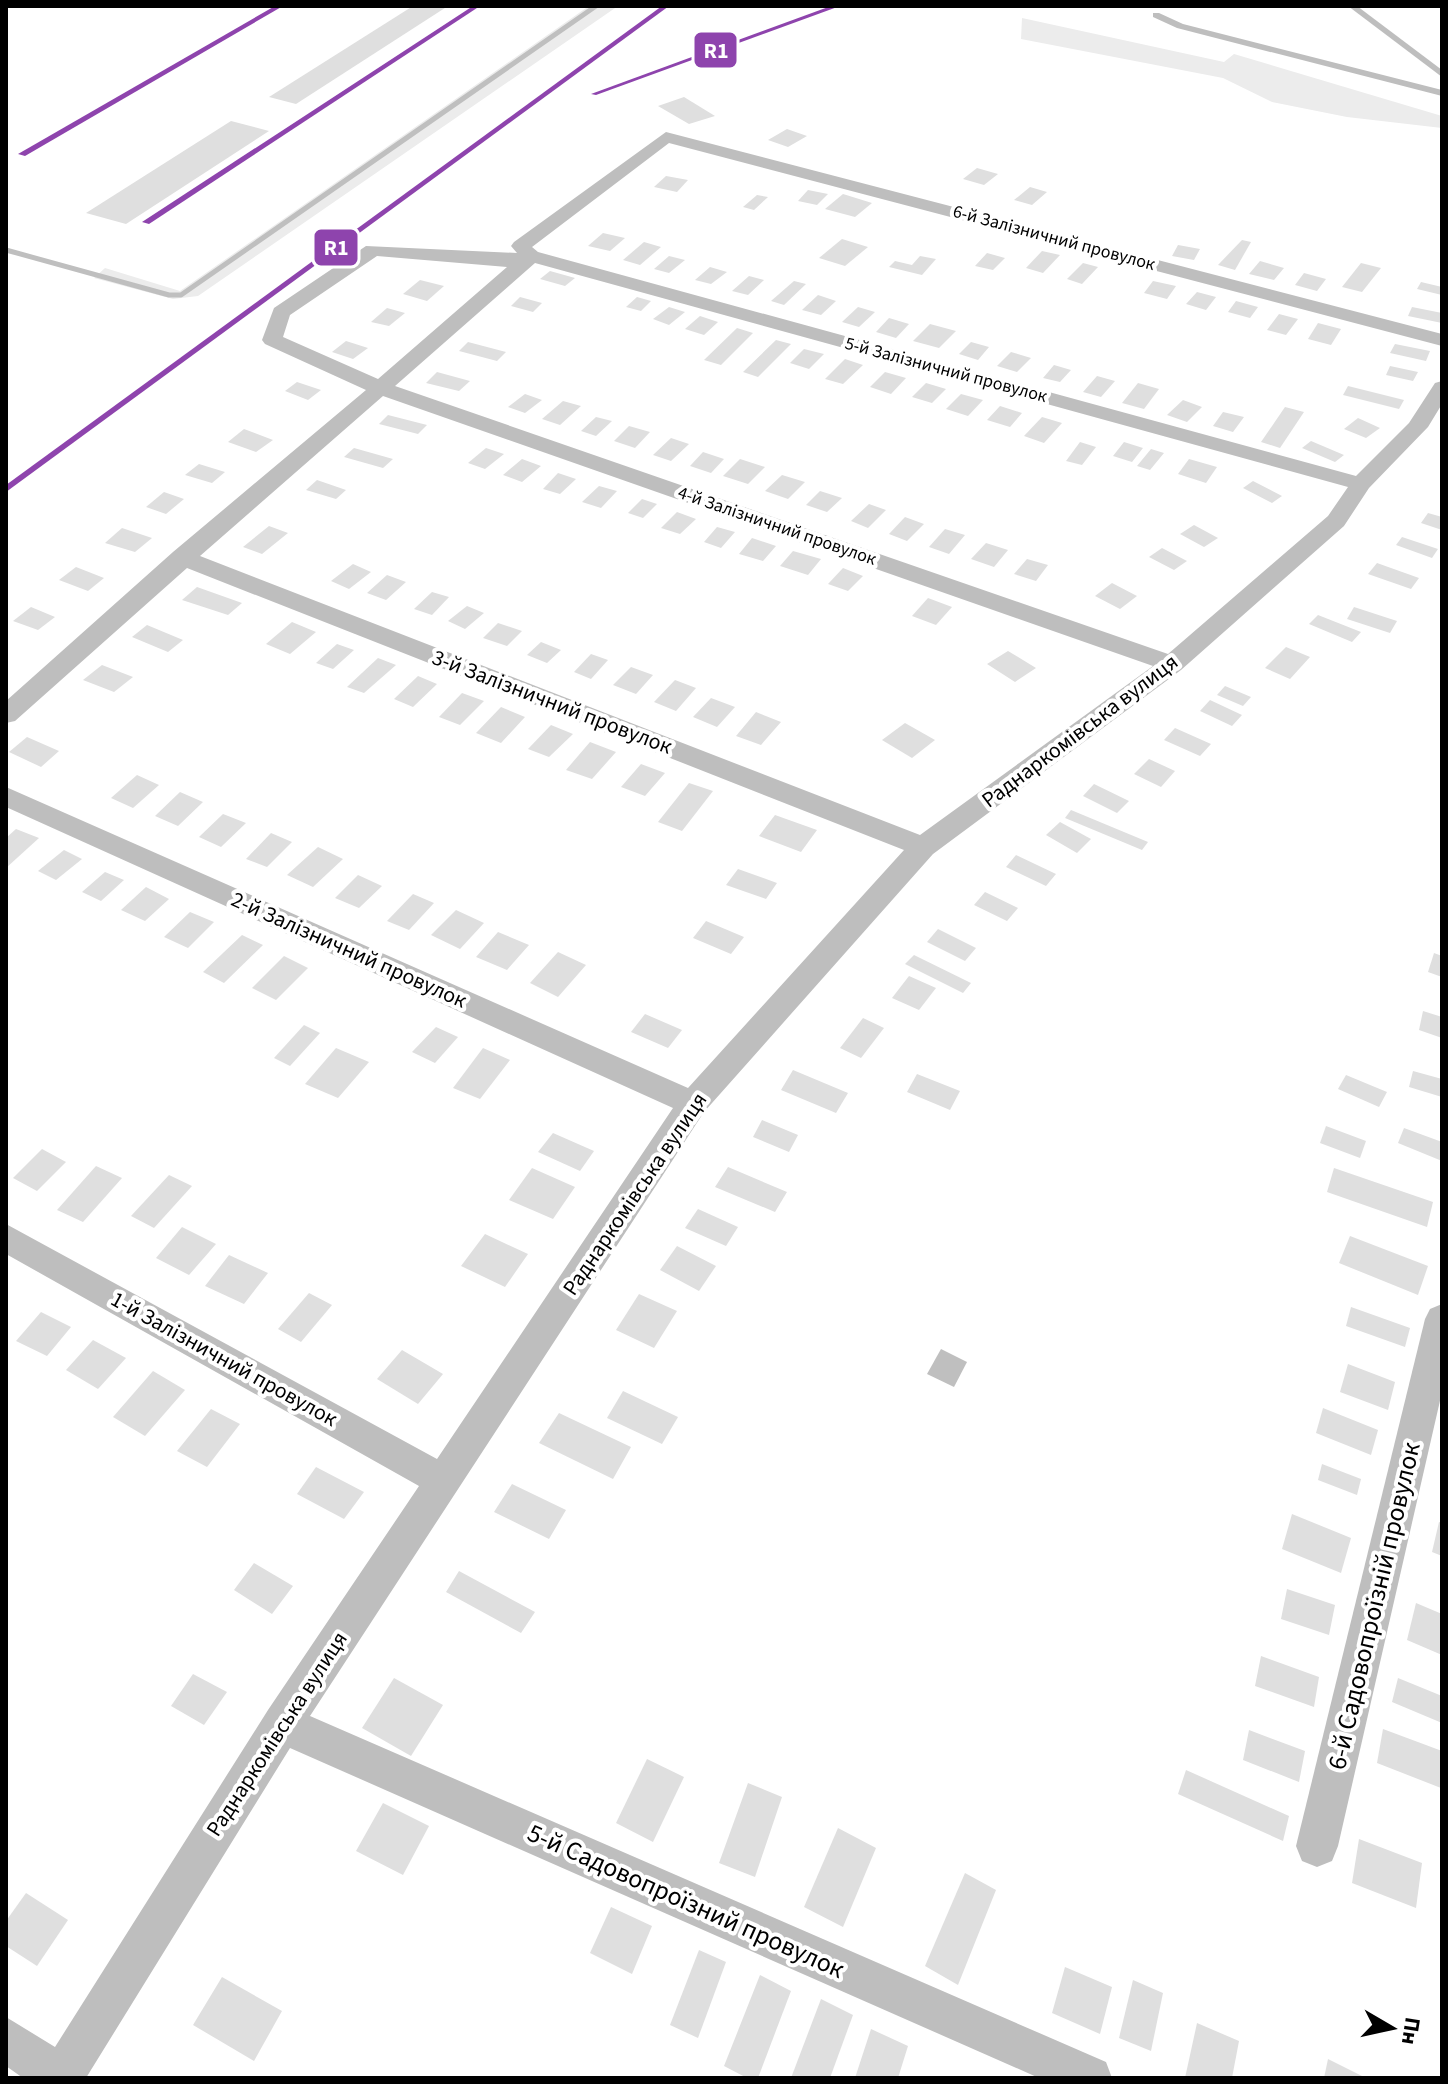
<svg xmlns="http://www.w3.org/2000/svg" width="1448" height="2084" font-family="'Source Sans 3',sans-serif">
	<rect width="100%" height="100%" fill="#fff"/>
	<g fill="#ececec">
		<polygon points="589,6 618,6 198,296 173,299 94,278 105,268 180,291"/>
		<polygon points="1022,18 1224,62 1234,54 1442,116 1442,128 1347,117 1272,102 1223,78 1021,39"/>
	</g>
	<polygon fill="#bfbfbf" points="941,1349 967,1362 954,1387 927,1374"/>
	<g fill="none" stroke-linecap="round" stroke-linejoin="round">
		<polyline stroke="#bfbfbf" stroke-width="5" points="6,250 169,295 181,295 596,6"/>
	</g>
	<g fill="#dfdfdf">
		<polygon points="413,6 448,6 296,104 269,97"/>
		<polygon points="684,97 715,116 689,124 658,106"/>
		<polygon points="231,121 269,131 126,224 86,213"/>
		<polygon points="787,129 807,136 788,147 768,140"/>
		<polygon points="977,168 998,174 984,185 963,179"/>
		<polygon points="666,176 688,180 677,192 654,187"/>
		<polygon points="1030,187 1047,192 1032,205 1014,200"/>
		<polygon points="808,190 828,194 817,205 798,201"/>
		<polygon points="843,194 872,203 855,217 825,209"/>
		<polygon points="757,195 768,197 754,210 743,207"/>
		<polygon points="603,233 625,238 610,251 588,246"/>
		<polygon points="842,239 868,247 845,266 819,258"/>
		<polygon points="1242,240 1251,242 1235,270 1218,265"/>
		<polygon points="644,242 661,247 640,265 623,260"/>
		<polygon points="1178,245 1200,249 1194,260 1172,256"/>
		<polygon points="1042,251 1060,255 1043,273 1026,268"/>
		<polygon points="987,253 1005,258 993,270 975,266"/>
		<polygon points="669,256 685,260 669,273 654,269"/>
		<polygon points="920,256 936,259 922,275 889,267 895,261 912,265"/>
		<polygon points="1260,261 1284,268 1274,280 1249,274"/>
		<polygon points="1083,263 1098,267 1082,284 1067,279"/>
		<polygon points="1361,263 1381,268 1362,292 1342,287"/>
		<polygon points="710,267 727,272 711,284 695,280"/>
		<polygon points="550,271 575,278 565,286 540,279"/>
		<polygon points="1304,273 1326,279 1317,291 1295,285"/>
		<polygon points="749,276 764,280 748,295 732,291"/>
		<polygon points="420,280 444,286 427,301 403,294"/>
		<polygon points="794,281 806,284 784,305 771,301"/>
		<polygon points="1153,281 1176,286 1167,299 1144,293"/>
		<polygon points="1421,282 1442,287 1442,295 1417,289"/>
		<polygon points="1197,292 1216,297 1206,310 1186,304"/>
		<polygon points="818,295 836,301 821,315 802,310"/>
		<polygon points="520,297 542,303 533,312 511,306"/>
		<polygon points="637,297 651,301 641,311 626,307"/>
		<polygon points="1236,301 1258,307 1250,318 1228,312"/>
		<polygon points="669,307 685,312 669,325 653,319"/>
		<polygon points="858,307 875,312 859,327 842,322"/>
		<polygon points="1412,307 1442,313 1442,323 1408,316"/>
		<polygon points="387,308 405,313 389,326 371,322"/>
		<polygon points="1279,314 1298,319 1286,335 1267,330"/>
		<polygon points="700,316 718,322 704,335 685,329"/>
		<polygon points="889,318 909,324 896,338 876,332"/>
		<polygon points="1318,323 1341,329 1331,345 1308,339"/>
		<polygon points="930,324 956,331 939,348 913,341"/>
		<polygon points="737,328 753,333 721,365 704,360"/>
		<polygon points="776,340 791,344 758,377 743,372"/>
		<polygon points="346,341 368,348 353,359 332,352"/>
		<polygon points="468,342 506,352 497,361 459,351"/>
		<polygon points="971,342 989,347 978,360 959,354"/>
		<polygon points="1395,344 1430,351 1426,361 1390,353"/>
		<polygon points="804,349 824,354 809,369 790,363"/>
		<polygon points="1011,352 1031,358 1017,372 997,366"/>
		<polygon points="845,359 863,365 843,384 825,379"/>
		<polygon points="1054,365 1071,370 1060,382 1043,378"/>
		<polygon points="1390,366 1418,372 1413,381 1386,375"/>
		<polygon points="437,372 470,381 459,391 426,383"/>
		<polygon points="885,372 906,378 891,394 870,387"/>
		<polygon points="1097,376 1115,381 1101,397 1083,392"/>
		<polygon points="297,382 321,390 308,400 285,391"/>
		<polygon points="926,383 946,389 932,403 912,397"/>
		<polygon points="1138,383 1159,389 1144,409 1122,403"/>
		<polygon points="1348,386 1404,400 1399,409 1343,395"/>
		<polygon points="525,394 542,400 525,413 508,407"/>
		<polygon points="961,394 983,400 968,416 946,409"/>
		<polygon points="1183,400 1202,407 1187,422 1167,415"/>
		<polygon points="563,401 581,406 560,425 542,419"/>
		<polygon points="1000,406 1022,413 1010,427 987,420"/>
		<polygon points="1285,407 1304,412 1280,448 1261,442"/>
		<polygon points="1223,412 1244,417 1233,432 1213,426"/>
		<polygon points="388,415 427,425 418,434 379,424"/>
		<polygon points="596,417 612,421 596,436 581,431"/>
		<polygon points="1042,417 1062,423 1044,443 1024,436"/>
		<polygon points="1358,418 1380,428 1366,438 1344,429"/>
		<polygon points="629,426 650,432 635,448 614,441"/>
		<polygon points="244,429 273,440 256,452 228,442"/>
		<polygon points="671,438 689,444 671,461 653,455"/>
		<polygon points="1311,441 1344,455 1335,462 1302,448"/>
		<polygon points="1080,442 1096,447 1082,465 1066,461"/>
		<polygon points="1124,442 1143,448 1132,462 1113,456"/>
		<polygon points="354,448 393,459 383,468 344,457"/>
		<polygon points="486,448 504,454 485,469 468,463"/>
		<polygon points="1151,449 1164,453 1150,470 1137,466"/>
		<polygon points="703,452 724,459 711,473 690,466"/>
		<polygon points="522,459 541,466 522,482 503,475"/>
		<polygon points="740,459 765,467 748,484 723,476"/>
		<polygon points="1189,459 1217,467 1206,483 1178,474"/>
		<polygon points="199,464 225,472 212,483 185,475"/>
		<polygon points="558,473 576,479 560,494 543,489"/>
		<polygon points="782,475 805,482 788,499 765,491"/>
		<polygon points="317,480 346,490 336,499 306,490"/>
		<polygon points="1253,481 1282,496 1272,503 1243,488"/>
		<polygon points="599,486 617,491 601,508 582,502"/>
		<polygon points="820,491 842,498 827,512 806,505"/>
		<polygon points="164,492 184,499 166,514 146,507"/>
		<polygon points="642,499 657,504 643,518 628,513"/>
		<polygon points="869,504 886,510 868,528 851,521"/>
		<polygon points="677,512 696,519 680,534 661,528"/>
		<polygon points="1428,513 1442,517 1442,530 1421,523"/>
		<polygon points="905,517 924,524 907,541 889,534"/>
		<polygon points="1194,525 1218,538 1204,547 1180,534"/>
		<polygon points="269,526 288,533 262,554 243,547"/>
		<polygon points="717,527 735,532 721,548 704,542"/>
		<polygon points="122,528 152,538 135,552 105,543"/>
		<polygon points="945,529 965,535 949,554 929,547"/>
		<polygon points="1402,537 1438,549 1432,558 1396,545"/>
		<polygon points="752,538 776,546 763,561 739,554"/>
		<polygon points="986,543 1008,550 994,567 971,559"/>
		<polygon points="1162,548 1187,561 1174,570 1149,557"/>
		<polygon points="793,551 821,559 808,575 780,566"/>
		<polygon points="1027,559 1048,565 1036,581 1014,574"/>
		<polygon points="1377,563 1419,578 1411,589 1368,574"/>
		<polygon points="353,564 371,572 349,589 331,581"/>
		<polygon points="76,567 104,578 88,591 59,580"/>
		<polygon points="843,568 863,576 848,591 828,584"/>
		<polygon points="387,575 406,582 386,600 367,593"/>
		<polygon points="1112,583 1137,596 1120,609 1095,596"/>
		<polygon points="197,587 242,603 228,615 182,600"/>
		<polygon points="432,592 449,597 432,615 414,609"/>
		<polygon points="928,598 952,607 936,625 912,616"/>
		<polygon points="467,606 484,613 465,629 448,621"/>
		<polygon points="31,607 55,617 38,630 13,621"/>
		<polygon points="1354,607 1397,621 1390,633 1347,619"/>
		<polygon points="1318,615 1361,632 1352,642 1309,624"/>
		<polygon points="292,622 316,632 290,654 266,644"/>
		<polygon points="498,623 522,631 507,646 483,638"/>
		<polygon points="147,625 183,640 168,652 132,637"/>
		<polygon points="541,642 561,650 547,663 527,655"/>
		<polygon points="337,644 354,650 333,669 316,663"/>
		<polygon points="1286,647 1310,657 1290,679 1265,668"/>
		<polygon points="1008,651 1036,668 1015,682 987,664"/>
		<polygon points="591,654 608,660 591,679 574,672"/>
		<polygon points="378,658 396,665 364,693 347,687"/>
		<polygon points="102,665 133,677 114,692 83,680"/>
		<polygon points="631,667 653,675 636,694 613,685"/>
		<polygon points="418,676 437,684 413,707 394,699"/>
		<polygon points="675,680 696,688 676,711 654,702"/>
		<polygon points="1225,686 1251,697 1243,706 1217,695"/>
		<polygon points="462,693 484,701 460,725 439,717"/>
		<polygon points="711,698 735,707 717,727 693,717"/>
		<polygon points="1210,700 1242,715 1232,726 1200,711"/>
		<polygon points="501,707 525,717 501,743 476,733"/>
		<polygon points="756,712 781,722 761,745 736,736"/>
		<polygon points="905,723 935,740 912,758 882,740"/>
		<polygon points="551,725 573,734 549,757 528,749"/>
		<polygon points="1175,728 1211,744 1200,756 1164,740"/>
		<polygon points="27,737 59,751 41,767 9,752"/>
		<polygon points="590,742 616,752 592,779 566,770"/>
		<polygon points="1149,759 1175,771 1161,787 1134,774"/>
		<polygon points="641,764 665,773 645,796 621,787"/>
		<polygon points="137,775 159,785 133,808 111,798"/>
		<polygon points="689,783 713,791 682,831 658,822"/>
		<polygon points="1094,784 1129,801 1117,813 1083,796"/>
		<polygon points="180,792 203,802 178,826 155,816"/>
		<polygon points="1071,810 1148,842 1142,850 1065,818"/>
		<polygon points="223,814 246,823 221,847 199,837"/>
		<polygon points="775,815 817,830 801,852 759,836"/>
		<polygon points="1060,822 1091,839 1077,853 1046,835"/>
		<polygon points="16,829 39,838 6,868 6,838"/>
		<polygon points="271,833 292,842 267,867 246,859"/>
		<polygon points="318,847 343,859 313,887 287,875"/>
		<polygon points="64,850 82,859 56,880 38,871"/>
		<polygon points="1016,855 1056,874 1046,886 1006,867"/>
		<polygon points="738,869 777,883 766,899 726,885"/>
		<polygon points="105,872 124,880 101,901 82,892"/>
		<polygon points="358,875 382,886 359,908 335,898"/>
		<polygon points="146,887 169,899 145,921 121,910"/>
		<polygon points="985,892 1018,908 1007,921 974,905"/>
		<polygon points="413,894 434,903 409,930 387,921"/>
		<polygon points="456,910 484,923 460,949 431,935"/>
		<polygon points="190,912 214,922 188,948 164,937"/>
		<polygon points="706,921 744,937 731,954 693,938"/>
		<polygon points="938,929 976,948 965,961 927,942"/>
		<polygon points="498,932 529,945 507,970 476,957"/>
		<polygon points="242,935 263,945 224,983 203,972"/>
		<polygon points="558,952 586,965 558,997 530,983"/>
		<polygon points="1434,953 1442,956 1442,977 1428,972"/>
		<polygon points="914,955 971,983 963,993 905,964"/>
		<polygon points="284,956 308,968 276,1000 252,988"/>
		<polygon points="909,976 936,988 919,1010 892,998"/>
		<polygon points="1423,1011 1442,1017 1442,1038 1419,1030"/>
		<polygon points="645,1014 682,1030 668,1048 631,1032"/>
		<polygon points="863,1018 884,1028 861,1058 840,1048"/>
		<polygon points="304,1025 320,1033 290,1066 274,1058"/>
		<polygon points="436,1027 458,1037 435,1063 412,1052"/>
		<polygon points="336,1048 369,1062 338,1098 305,1084"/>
		<polygon points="483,1048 510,1060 480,1099 453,1088"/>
		<polygon points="793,1070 848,1093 836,1113 781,1090"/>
		<polygon points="1413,1071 1442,1079 1442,1097 1409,1087"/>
		<polygon points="917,1074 960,1091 950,1110 907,1092"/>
		<polygon points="1346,1075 1387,1092 1379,1107 1338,1089"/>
		<polygon points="762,1120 798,1135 789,1152 753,1137"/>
		<polygon points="1326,1126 1366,1141 1360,1158 1320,1143"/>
		<polygon points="1404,1128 1442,1142 1442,1161 1398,1143"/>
		<polygon points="553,1133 594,1151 580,1171 538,1152"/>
		<polygon points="42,1149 66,1162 37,1191 13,1178"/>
		<polygon points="96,1166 122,1178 83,1222 57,1210"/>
		<polygon points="728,1167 787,1192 775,1212 715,1187"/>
		<polygon points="532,1168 575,1187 553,1219 509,1200"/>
		<polygon points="1334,1168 1433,1202 1427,1227 1327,1192"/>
		<polygon points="169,1175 192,1186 154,1228 131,1216"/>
		<polygon points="698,1209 738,1227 726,1246 685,1228"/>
		<polygon points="182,1227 216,1244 189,1275 156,1258"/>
		<polygon points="485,1234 528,1254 505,1287 461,1266"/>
		<polygon points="1350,1236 1428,1266 1418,1295 1339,1263"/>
		<polygon points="677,1246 716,1266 699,1291 660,1270"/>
		<polygon points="229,1255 268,1273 244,1304 205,1286"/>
		<polygon points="309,1293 332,1305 301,1342 278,1329"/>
		<polygon points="639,1294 677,1311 654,1348 616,1330"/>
		<polygon points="1351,1307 1410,1328 1405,1347 1346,1326"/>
		<polygon points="41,1312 71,1327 47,1356 16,1341"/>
		<polygon points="93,1340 126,1358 98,1389 66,1370"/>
		<polygon points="402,1350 443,1374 418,1404 377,1379"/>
		<polygon points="1348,1364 1395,1382 1388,1410 1340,1392"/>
		<polygon points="153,1371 185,1390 145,1436 113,1417"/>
		<polygon points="623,1391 678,1417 662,1444 607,1418"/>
		<polygon points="1323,1408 1378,1430 1371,1455 1316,1433"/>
		<polygon points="211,1409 240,1424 207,1467 177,1451"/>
		<polygon points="559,1413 631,1447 613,1479 539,1443"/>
		<polygon points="1322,1464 1361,1479 1357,1495 1318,1480"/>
		<polygon points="316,1467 364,1492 344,1519 297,1494"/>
		<polygon points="512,1484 566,1510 549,1539 494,1512"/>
		<polygon points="1292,1514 1351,1538 1341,1573 1282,1549"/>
		<polygon points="1439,1522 1442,1523 1442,1556 1432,1552"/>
		<polygon points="254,1563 293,1586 272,1614 234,1590"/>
		<polygon points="459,1571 535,1612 521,1633 446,1592"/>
		<polygon points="1287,1589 1335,1605 1329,1635 1281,1619"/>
		<polygon points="1416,1603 1442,1614 1442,1655 1407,1640"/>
		<polygon points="1261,1656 1319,1677 1314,1707 1255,1686"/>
		<polygon points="193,1674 227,1692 204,1725 171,1706"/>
		<polygon points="394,1678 443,1705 411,1756 362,1728"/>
		<polygon points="1398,1678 1442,1696 1442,1723 1392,1702"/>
		<polygon points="1383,1729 1442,1751 1441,1788 1377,1763"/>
		<polygon points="1249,1730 1305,1751 1299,1782 1243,1760"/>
		<polygon points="647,1759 684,1777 653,1842 616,1823"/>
		<polygon points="1186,1770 1289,1816 1283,1841 1178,1794"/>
		<polygon points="748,1783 782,1797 755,1877 719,1863"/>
		<polygon points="383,1803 429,1826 403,1875 356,1851"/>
		<polygon points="838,1828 876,1848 843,1927 804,1907"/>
		<polygon points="1359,1839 1422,1863 1416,1908 1352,1883"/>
		<polygon points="965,1873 996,1890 958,1985 925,1966"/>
		<polygon points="26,1893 68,1920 37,1966 6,1946 6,1921"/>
		<polygon points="611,1907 652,1926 632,1974 590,1953"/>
		<polygon points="699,1950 726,1962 698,2038 670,2025"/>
		<polygon points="1065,1967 1112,1987 1100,2034 1052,2013"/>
		<polygon points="760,1975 791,1991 758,2078 747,2078 724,2066"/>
		<polygon points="222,1977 282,2011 254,2061 193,2025"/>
		<polygon points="1133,1980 1163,1993 1151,2051 1119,2038"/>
		<polygon points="821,1999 853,2015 830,2078 791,2078"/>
		<polygon points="1197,2023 1239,2041 1232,2078 1185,2078"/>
		<polygon points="871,2029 908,2046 898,2078 855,2078"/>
		<polygon points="1328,2059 1366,2078 1324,2078"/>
	</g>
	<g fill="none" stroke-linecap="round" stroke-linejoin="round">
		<g fill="#bebebe" fill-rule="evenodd">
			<polygon points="1348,6 1357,6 1442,70 1442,77"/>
			<polygon points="1153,13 1159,13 1183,24 1442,90 1442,96 1177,28 1153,17"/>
		</g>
		<g fill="#bebebe" fill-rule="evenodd">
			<path d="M666,132L1442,334V346L669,143L532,247L538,252L1356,476L1409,423L1435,383L1442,381V404L1428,427L1369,488L1344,526L1181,670L933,854L704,1112L310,1716L1106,2062L1112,2078H1039L290,1748L86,2078H23L6,2066V2017L55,2047L268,1710L419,1486L6,1254V1224L437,1459L673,1108L6,807V787L688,1088L904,850L187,568L15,721L6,723V701L173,552L366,390L265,344L262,340L274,308L366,246L517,253L511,246L514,242ZM377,256L507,267L378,379L283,337L290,315ZM535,263L1348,487L1328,516L1168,654L395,386ZM383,396L1153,666L920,835L200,556Z"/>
			<polygon points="1442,1304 1442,1392 1338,1846 1332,1861 1317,1867 1302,1861 1296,1846 1425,1319 1430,1309"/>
		</g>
		<g stroke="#fff" stroke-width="6">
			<g id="rail-1">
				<polygon points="275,6 283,6 25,156 18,154"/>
				<polygon points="473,6 480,6 149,224 142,222"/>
				<polygon points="662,6 669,6 6,492 6,485"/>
				<polygon points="831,6 840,6 596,95 591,94"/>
			</g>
		</g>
		<use href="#rail-1" fill="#8e44ad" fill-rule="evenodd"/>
	</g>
	<g text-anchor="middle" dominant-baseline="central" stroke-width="8" stroke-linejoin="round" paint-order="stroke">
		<g font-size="18" fill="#000" stroke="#fff">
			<text transform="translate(1054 238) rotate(15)">6-й Залізничний провулок</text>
			<text transform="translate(946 370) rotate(15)">5-й Залізничний провулок</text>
			<text transform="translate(777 526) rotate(19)">4-й Залізничний провулок</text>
		</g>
		<g font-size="22" fill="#000" stroke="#fff">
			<text transform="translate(552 702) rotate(21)">3-й Залізничний провулок</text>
			<text transform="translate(1080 731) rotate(-37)">Раднаркомівська вулиця</text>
			<text transform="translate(349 950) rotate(24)">2-й Залізничний провулок</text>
			<text transform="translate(635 1194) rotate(-56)">Раднаркомівська вулиця</text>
			<text transform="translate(224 1359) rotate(29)">1-й Залізничний провулок</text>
			<text transform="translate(277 1734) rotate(-57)">Раднаркомівська вулиця</text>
		</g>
		<g font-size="26" fill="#000" stroke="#fff">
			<text transform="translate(1374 1606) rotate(-77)">6-й Садовопроїзній провулок</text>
			<text transform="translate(686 1901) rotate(24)">5-й Садовопроїзний провулок</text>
		</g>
	</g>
	<g stroke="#fff" stroke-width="3">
		<rect x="693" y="31" width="45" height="38" rx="8" fill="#8e44ad"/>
		<rect x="313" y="228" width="46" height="39" rx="8" fill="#8e44ad"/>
	</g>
	<g font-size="22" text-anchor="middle" font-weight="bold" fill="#fff">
		<text x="716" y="58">R1</text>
		<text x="336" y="255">R1</text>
	</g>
	<rect width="1448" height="2084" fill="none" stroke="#000000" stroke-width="16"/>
	<g transform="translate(1392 2028) rotate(99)" stroke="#ffffff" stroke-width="6" paint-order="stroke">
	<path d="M0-6L14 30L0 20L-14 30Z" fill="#000000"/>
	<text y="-12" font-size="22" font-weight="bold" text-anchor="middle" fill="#000000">Пн</text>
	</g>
</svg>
